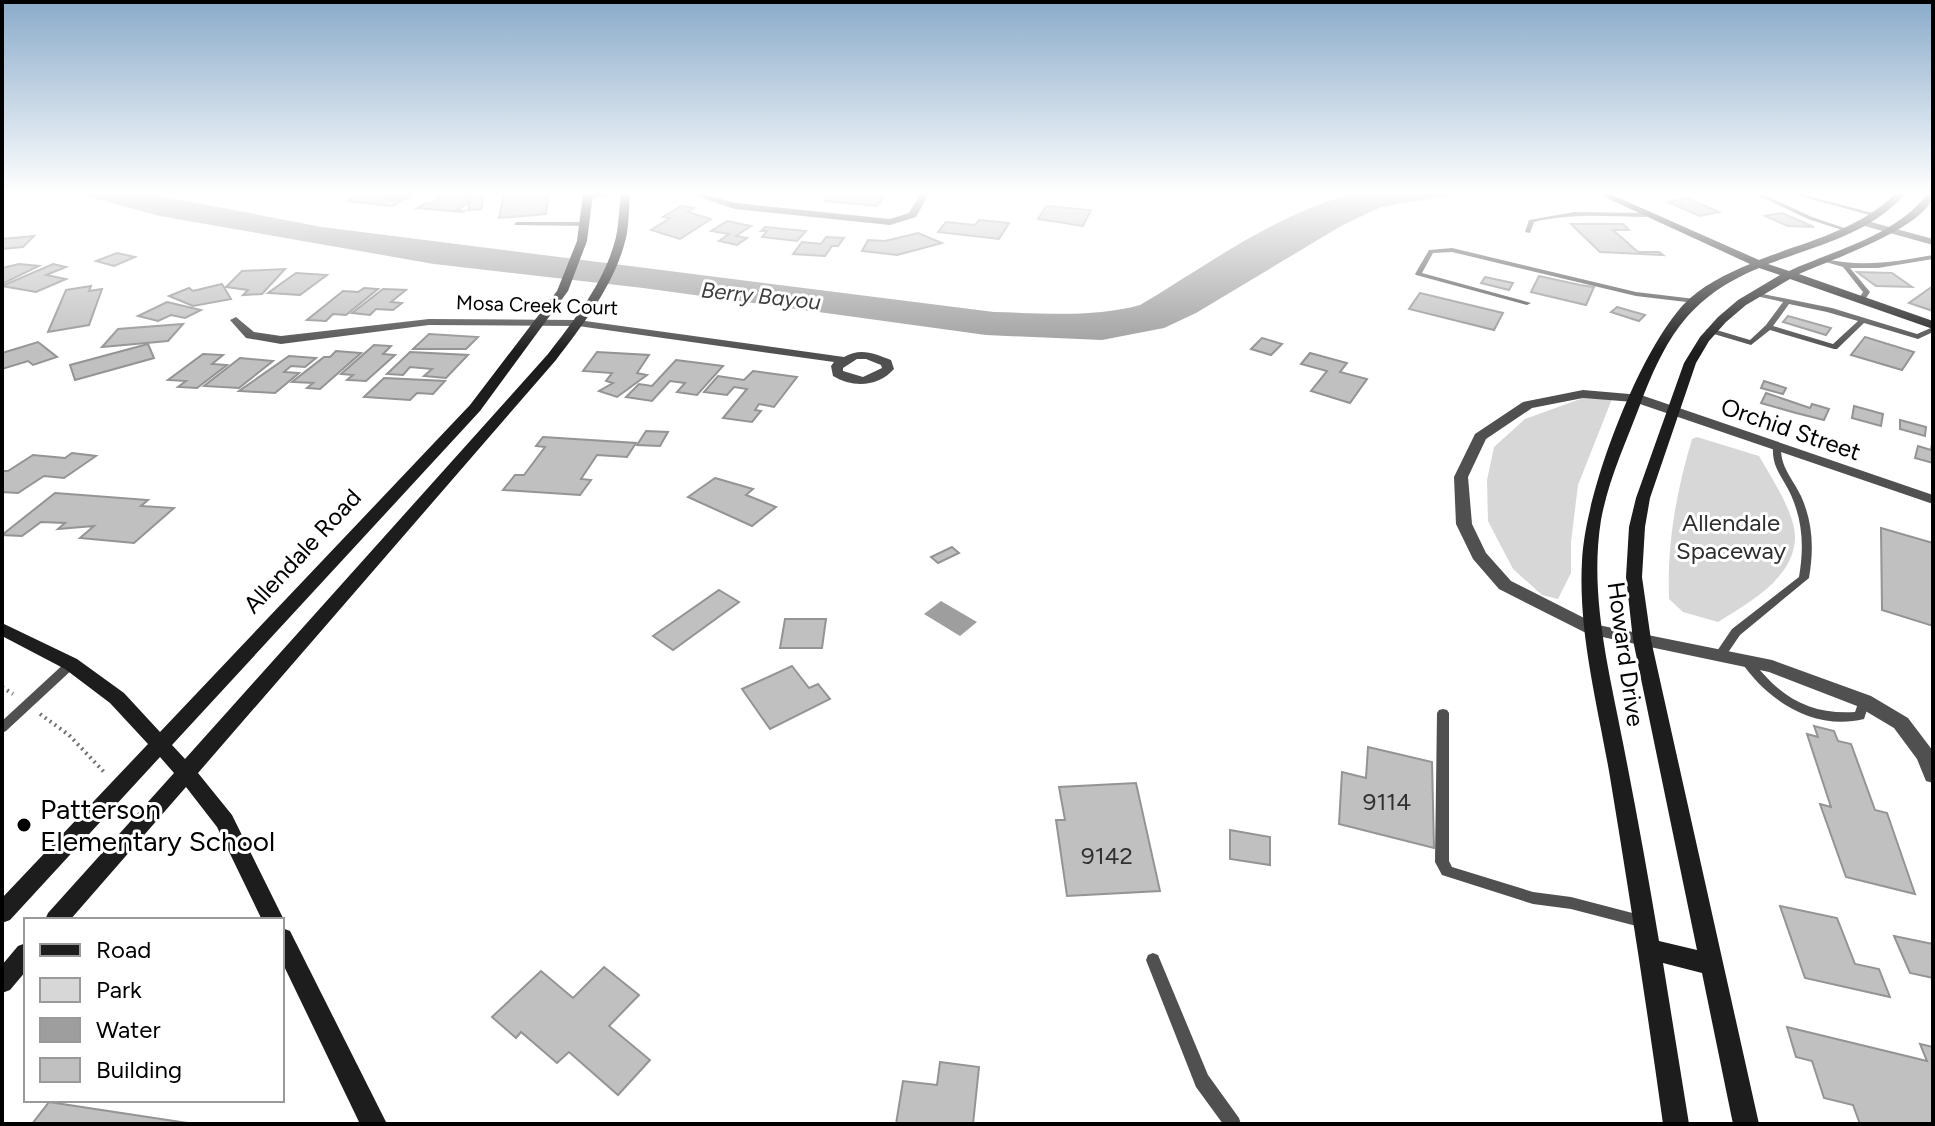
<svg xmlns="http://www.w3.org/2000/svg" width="1935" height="1126" font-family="Figtree,sans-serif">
	<rect width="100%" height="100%" fill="#fff"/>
	<g fill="#d7d7d7">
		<polygon points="1583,398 1612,399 1578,485 1571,542 1571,573 1558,599 1542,595 1513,569 1488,521 1487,480 1494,447 1525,419"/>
		<path d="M1697,437L1759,456C1771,477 1795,513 1795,537C1795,578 1748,603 1718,622L1683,612L1669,599C1667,543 1676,493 1692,439Z"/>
	</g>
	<g fill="#9e9e9e">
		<path d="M77,194H150L322,227L994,312C1043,313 1093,318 1140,305C1208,265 1276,213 1353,194H1460L1381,207L1341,226L1196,313L1164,328L1102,340L986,335L643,288L434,264L160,216Z"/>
		<polygon points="941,601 977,622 960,636 924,614"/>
	</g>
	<g fill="#c0c0c0" stroke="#949494" stroke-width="2">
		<polygon points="361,194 414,194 405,199 385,200 401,201 393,206 347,201"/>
		<polygon points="441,194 472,194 470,202 457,210 464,211 462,212 417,208 427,203 433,203"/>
		<polygon points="472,194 484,194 481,209 468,210"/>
		<polygon points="504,194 549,194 546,214 499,218"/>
		<polygon points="831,194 887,194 877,206 824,201"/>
		<polygon points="1687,198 1719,212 1700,216 1668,202"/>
		<polygon points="681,206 694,208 688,212 711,219 680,239 651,230 670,218 663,217"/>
		<polygon points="1046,206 1091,210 1083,226 1038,219"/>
		<polygon points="1782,213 1814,227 1788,226 1765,216"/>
		<polygon points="979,220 1009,223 999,239 938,232 946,222 975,225"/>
		<polygon points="727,221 751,226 736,236 747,238 737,245 719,241 729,234 711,231"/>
		<polygon points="1571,224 1623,224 1629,230 1613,230 1638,252 1659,252 1663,255 1600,252"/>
		<polygon points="765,227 806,231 797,241 762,237 767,231 761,231"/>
		<polygon points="918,233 942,243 897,255 862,251 868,240 885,241"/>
		<polygon points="34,236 23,247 2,249 2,239"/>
		<polygon points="826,237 844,238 838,246 832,246 825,256 793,254 802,242 821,244"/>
		<polygon points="117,253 135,257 114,266 96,261"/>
		<polygon points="19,264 39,266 2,284 2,268"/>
		<polygon points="53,264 66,267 46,275 66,279 36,292 2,286"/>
		<polygon points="285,269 262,294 243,295 248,290 226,287 242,271"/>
		<polygon points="1857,272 1892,273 1912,287 1876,286"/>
		<polygon points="296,273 327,275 300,295 268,293"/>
		<polygon points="1539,276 1580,285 1594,287 1586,305 1531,292"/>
		<polygon points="1485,277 1513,283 1509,290 1481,283"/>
		<polygon points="222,284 231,299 193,306 169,296 189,288 193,291"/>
		<polygon points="91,286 89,291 102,289 89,325 48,332 66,290"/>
		<polygon points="1933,286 1933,311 1909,303"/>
		<polygon points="364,288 378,289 346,315 333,314 326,321 307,320 343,291 358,292"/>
		<polygon points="383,289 406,290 391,302 402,303 393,310 376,309 370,315 352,313"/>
		<polygon points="1420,293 1503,313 1494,330 1409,309"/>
		<polygon points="167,302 201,310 185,318 171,315 158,321 138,316"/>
		<polygon points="1617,307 1645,315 1639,321 1611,312"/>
		<polygon points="1788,316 1831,328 1826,335 1783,322"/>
		<polygon points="183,324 168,341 102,347 118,329"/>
		<polygon points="429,334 478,337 466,349 413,349"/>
		<polygon points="1865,337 1914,352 1902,370 1851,355"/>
		<polygon points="1262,338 1282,344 1271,355 1251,349"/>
		<polygon points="38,342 57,357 33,365 28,361 2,369 2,353"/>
		<polygon points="148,344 154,358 75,380 70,365"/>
		<polygon points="374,345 391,346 383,354 395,355 366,381 347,380 353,375 341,374"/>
		<polygon points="336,351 361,353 320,389 307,388 313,383 292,382 324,357 330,357"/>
		<polygon points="410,352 468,355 446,378 424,376 432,369 410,367 403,375 387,374"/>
		<polygon points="597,352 649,355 637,373 647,375 617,397 599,391 613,383 606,381 612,373 583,371"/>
		<polygon points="1310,353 1347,363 1340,372 1367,379 1350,403 1311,391 1327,371 1301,364"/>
		<polygon points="203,354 223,355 212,364 227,365 197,388 178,387 186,381 168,380"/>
		<polygon points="289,356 316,358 305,367 291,366 284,372 299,373 275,393 239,391"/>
		<polygon points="240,358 273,361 239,388 204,386"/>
		<polygon points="676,360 723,366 697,395 677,392 685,383 670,381 652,401 626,397 639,384 652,386"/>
		<polygon points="753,371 797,377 774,407 759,404 755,410 761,411 752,422 723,418 747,389 734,387 727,395 704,392 718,376 744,380"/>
		<polygon points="384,378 445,381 433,394 417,393 410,400 364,397"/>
		<polygon points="1764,381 1786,388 1783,394 1761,388"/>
		<polygon points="1766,393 1810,408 1812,404 1829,409 1824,420 1796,413 1761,403"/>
		<polygon points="1854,406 1883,414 1881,426 1852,418"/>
		<polygon points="1900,420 1926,427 1925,436 1900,429"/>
		<polygon points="646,431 668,432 660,446 637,445"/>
		<polygon points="543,437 636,443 627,457 597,455 581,479 591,480 580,495 503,490 515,475 524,475 545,447 536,446"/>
		<polygon points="1933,439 1933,463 1915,458 1918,446 1931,450"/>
		<polygon points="72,453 96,456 64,478 44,476 18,493 2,492 2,471 8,471 33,455 65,458"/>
		<polygon points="715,478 753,489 746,495 776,507 752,526 688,497"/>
		<polygon points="55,493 148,500 141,506 174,508 134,543 80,538 94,526 58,529 65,523 41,522 22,536 2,535"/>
		<polygon points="1881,528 1933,543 1933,626 1882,610"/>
		<polygon points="952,547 959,553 938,563 931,557"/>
		<polygon points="719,590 739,602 673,650 653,636"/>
		<polygon points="785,619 826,619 822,648 780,648"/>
		<polygon points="792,666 809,688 818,684 830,699 770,729 742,689"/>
		<polygon points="1814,726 1834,731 1838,741 1851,744 1875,810 1887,813 1915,894 1846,877 1820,804 1831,807 1807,734 1818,737"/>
		<polygon points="1368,747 1432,762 1434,848 1339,824 1342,772 1366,778"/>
		<polygon points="1136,783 1160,891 1067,896 1056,820 1065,820 1059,787"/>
		<polygon points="1230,830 1270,837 1270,865 1230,859"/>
		<polygon points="1780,906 1837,918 1855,964 1879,969 1890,997 1805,978"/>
		<polygon points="1894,936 1933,944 1933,978 1910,973"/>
		<polygon points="604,967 639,995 609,1026 650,1060 618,1095 569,1052 557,1063 521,1032 516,1038 492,1017 541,971 573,998"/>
		<polygon points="1787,1027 1927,1061 1920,1044 1933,1047 1933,1124 1860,1124 1853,1105 1824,1098 1812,1061 1796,1057"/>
		<polygon points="940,1062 979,1067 973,1124 896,1124 903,1081 937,1085"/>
		<polygon points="49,1102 194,1124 32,1124"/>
	</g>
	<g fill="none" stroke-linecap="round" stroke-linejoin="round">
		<g stroke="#727272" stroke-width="4" stroke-dasharray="2 4" stroke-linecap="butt">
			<polyline points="2,687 13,694"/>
			<polyline points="40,714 69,735 104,772"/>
		</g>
		<g fill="#505050" fill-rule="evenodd">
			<polygon points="1755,194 1762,194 1812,217 1850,230 1845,231 1808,219"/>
			<polygon points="1792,194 1801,194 1880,215 1877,217"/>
			<path d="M1574,212L1645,213L1648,215L1645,217C1608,216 1571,213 1534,222L1530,233L1525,232L1529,220Z"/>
			<polygon points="517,222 586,222 589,224 586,226 515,225 514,224"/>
			<polygon points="1452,248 1636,292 1695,299 1699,301 1695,303 1636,296 1452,252 1433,253 1422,273 1531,303 1527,305 1416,275 1415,274 1429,250"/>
			<path d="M1933,255V259L1878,268H1850L1870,292L1864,301L1862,302L1858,300L1863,292L1843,267L1819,260L1822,258C1860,268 1895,262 1933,255Z"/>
			<path d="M1753,292L1832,308L1917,334L1933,327V332L1918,339L1864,323L1837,349H1834L1770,330L1751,345L1707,332L1706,330L1710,328L1750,340L1766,325L1783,302L1751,295L1750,294ZM1789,304L1827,312L1858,321L1833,344L1773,326Z"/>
			<path d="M1777,446L1781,449C1781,468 1793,479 1801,496C1813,523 1814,549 1809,578L1740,635L1725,657H1717L1715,654L1732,629L1799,577C1804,548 1803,522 1791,495C1784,479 1772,468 1773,449Z"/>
			<path d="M1746,656L1750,657C1777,695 1808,715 1855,712L1860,698L1864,697L1868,698L1870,701L1864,719C1814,731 1767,701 1740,660L1742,657Z"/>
			<polygon points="71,660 75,661 77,664 75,667 6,731 2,733 2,721 67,661"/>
			<polygon points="1443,709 1447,710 1449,713 1449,861 1452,867 1533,892 1571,897 1644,916 1649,917 1651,922 1649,927 1644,928 1571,909 1533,904 1442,875 1435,862 1437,713 1439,710"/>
			<polygon points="1153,953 1158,955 1208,1075 1239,1118 1241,1124 1223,1124 1196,1087 1146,960 1148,955"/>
		</g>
		<g fill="#505050" fill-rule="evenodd">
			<polygon points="587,194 612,194 589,199 584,196"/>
			<polygon points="690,194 704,194 736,203 890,219 909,213 920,194 929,194 916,217 890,225 735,209"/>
			<polygon points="1864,220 1933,239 1933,245 1861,225 1861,221"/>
			<path d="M236,317L254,332L281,336L429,319L578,320L844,357C861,347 875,354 891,360L894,369C878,387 853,388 833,376L831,366L834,362L578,326L429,325L281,344L246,338L230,320ZM857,359H866L881,365L882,368L863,377L843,371V368Z"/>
			<polygon points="1583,390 1641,395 1933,495 1933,504 1634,402 1583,398 1532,408 1486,439 1468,477 1472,524 1486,553 1511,581 1598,625 1772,660 1871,696 1908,718 1933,751 1933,783 1926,781 1917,759 1894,728 1857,706 1769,672 1588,634 1499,589 1473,559 1456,524 1454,477 1475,434 1523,402"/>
		</g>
		<g fill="#1d1d1d" fill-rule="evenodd">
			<path d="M583,194H593L587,241L568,291L480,411L172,745L185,759L548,354C575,319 605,282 616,237C619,223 619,208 621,194H630C629,208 629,224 626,238C615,284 584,323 556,360L198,773L232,815L284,920L282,925V920H262L217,827L186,787L70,920H45L48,913L174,773L160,757L10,920L2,923V898L148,744L110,703L65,669L2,636V623L77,659L124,693L160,732L470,405L557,291L577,241Z"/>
			<path d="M1598,194H1610L1759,260C1807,241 1857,231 1895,194H1905C1870,234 1816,246 1768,264L1789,271C1834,250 1896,236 1927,194H1933C1930,227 1827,261 1799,274L1933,321V329L1790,279L1746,305L1726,322L1709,341L1696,363L1650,498L1645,527L1642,577L1651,640L1759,1124H1733L1702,973L1663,963L1689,1124H1663C1647,1008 1629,892 1610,777C1598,706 1578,634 1582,561C1585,493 1637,356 1683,305C1701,286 1726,274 1750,264ZM1759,268L1780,275L1738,300L1718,317L1700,337L1684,363L1636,498L1629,527L1626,577L1633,640L1697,950L1659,941C1648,875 1636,809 1623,743C1609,670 1589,595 1601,520C1608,481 1626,442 1640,405C1666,337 1689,297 1759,268Z"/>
			<polygon points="282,928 290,931 387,1124 360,1124 282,962"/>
			<polygon points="26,943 26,971 10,990 2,993 2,965 18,946"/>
		</g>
	</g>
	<linearGradient id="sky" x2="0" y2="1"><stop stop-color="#8aabca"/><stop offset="0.55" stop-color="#fff"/><stop offset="1" stop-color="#fff" stop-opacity="0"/></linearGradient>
	<rect width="1935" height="351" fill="url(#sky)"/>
	<circle fill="#000" stroke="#fff" stroke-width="3" cx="24" cy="825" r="8"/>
	<g text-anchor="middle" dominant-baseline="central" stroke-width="6" stroke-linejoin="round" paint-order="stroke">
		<g font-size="20" fill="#000" stroke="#fff">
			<text transform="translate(537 305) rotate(2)">Mosa Creek Court</text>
		</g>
		<g font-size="22" font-style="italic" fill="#3f3f3f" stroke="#fff">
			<text transform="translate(761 296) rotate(6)">Berry Bayou</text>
		</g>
		<g font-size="24" fill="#000" stroke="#fff">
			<text transform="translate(1791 429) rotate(19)">Orchid Street</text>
			<text transform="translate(302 551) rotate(-47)">Allendale Road</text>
			<text transform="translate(1626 654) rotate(82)">Howard Drive</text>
		</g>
		<g font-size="24" fill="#2e2e2e" stroke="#fff">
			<text x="1731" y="522">Allendale<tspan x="1731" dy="28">Spaceway</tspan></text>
		</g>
		<g font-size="24" fill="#303030">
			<text x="1387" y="801">9114</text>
			<text x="1107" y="855">9142</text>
		</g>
		<g font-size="28" fill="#000" stroke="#fff" text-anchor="start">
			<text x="40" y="809">Patterson<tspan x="40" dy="32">Elementary School</tspan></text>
		</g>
	</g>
	<rect width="1935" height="1126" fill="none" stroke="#000000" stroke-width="8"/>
	<rect x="24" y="918" width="260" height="184" fill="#ffffff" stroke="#999999" stroke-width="2"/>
	<rect x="40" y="944" width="40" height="12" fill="#1d1d1d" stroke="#999999" stroke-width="2"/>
	<text x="96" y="958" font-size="24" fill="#000000">Road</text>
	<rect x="40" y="978" width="40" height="24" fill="#d7d7d7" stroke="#999999" stroke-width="2"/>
	<text x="96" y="998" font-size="24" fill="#000000">Park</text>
	<rect x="40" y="1018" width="40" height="24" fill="#9e9e9e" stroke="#999999" stroke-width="2"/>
	<text x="96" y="1038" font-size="24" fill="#000000">Water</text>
	<rect x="40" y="1058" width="40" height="24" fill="#c0c0c0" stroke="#999999" stroke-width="2"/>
	<text x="96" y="1078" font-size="24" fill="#000000">Building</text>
</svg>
